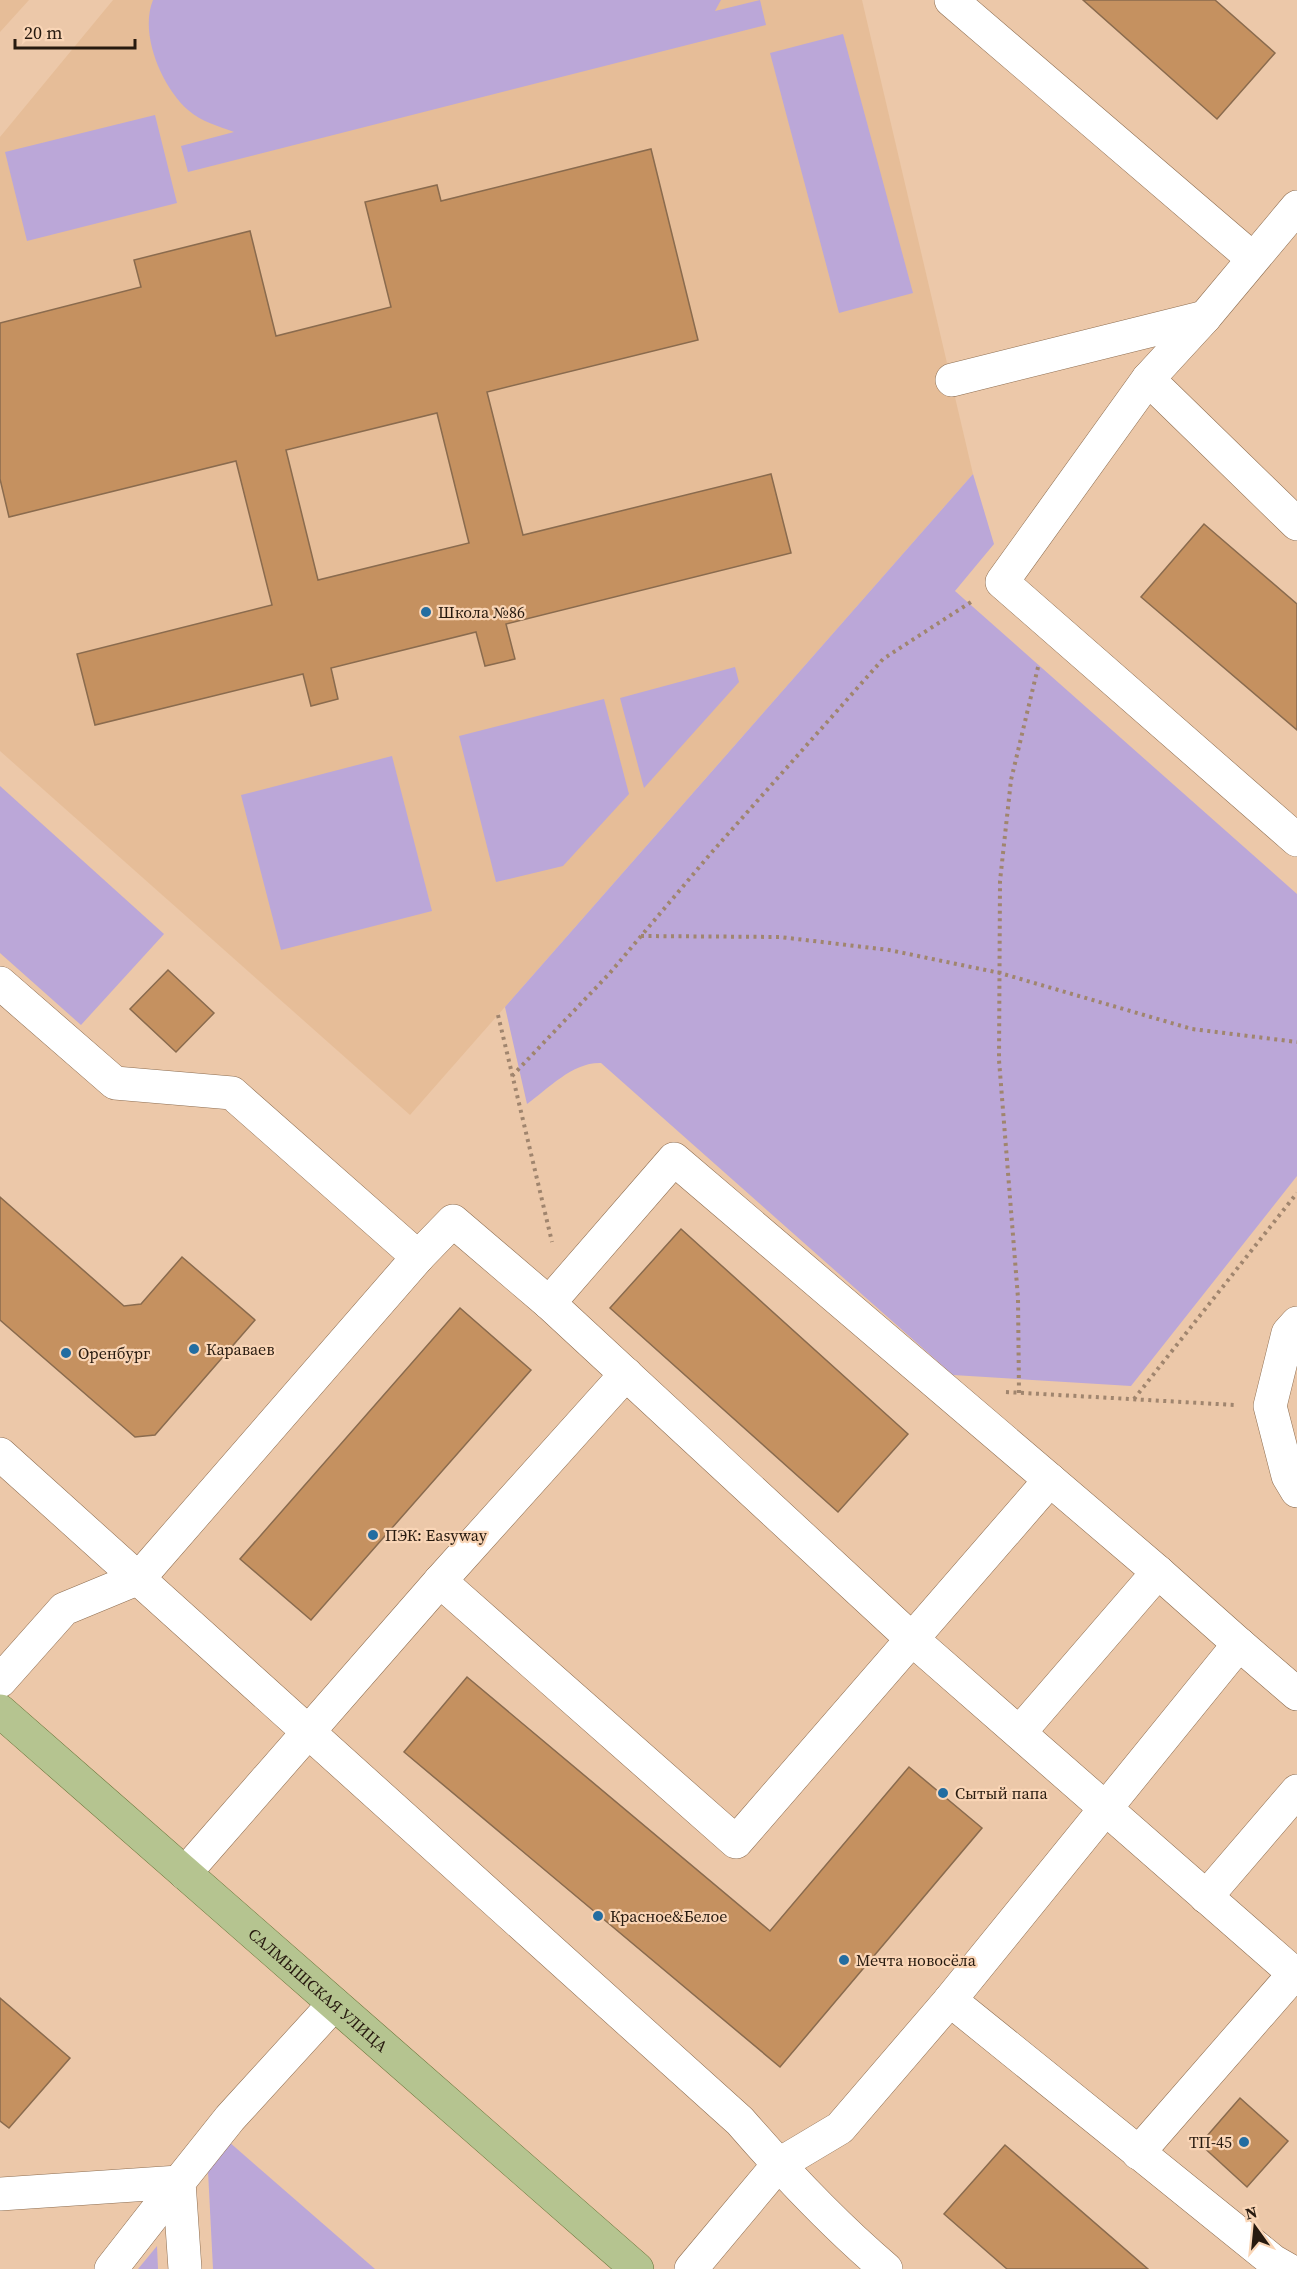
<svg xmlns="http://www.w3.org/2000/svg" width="1297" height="2269" font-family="'Source Serif 4',serif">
	<rect width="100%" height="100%" fill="#ecc8a9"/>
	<g fill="#e6bd98">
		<polygon points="0,0 29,0 0,32"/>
		<polygon points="113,0 862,0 973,474 410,1115 0,751 0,137"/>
	</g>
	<g fill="#bba7d8">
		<path d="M153,0H721L715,11L760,0L766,25L188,172L181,146L234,132C218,126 202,122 188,110C162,87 139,34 153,0Z"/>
		<polygon points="843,34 913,293 839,313 770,53"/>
		<polygon points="155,115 177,203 27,241 5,152"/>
		<path d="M973,474L994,544L955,591L1297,894V1176L1131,1386L953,1375L601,1063C573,1062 549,1088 527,1104L505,1007Z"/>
		<polygon points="735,667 739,682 644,788 620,698"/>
		<polygon points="604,699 629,794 563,866 496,882 459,736"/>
		<polygon points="392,756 432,911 281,950 241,795"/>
		<polygon points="0,786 164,934 81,1025 0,953"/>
		<polygon points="228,2141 375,2269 213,2269 208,2171"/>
		<polygon points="157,2246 158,2269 138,2269"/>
	</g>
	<g fill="#c59160" stroke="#8a6b4e" stroke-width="1.5" fill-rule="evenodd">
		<polygon points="1083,0 1215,0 1275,53 1217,119"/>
		<path d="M651,149L698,340L487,392L523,535L771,474L791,553L506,624L515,659L485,666L476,632L331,668L338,699L311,706L303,674L95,725L77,654L272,605L236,461L9,517L0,479V323L141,287L134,260L250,231L276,336L391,307L365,202L437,185L441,201ZM437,413L469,543L318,580L286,450Z"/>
		<polygon points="1204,524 1297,604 1297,730 1141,597"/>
		<polygon points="168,970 214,1013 176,1052 130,1009"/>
		<polygon points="0,1197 124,1306 141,1304 182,1257 255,1320 155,1435 135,1437 0,1320"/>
		<polygon points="681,1229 908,1434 838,1512 610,1308"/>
		<polygon points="460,1308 531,1370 311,1620 240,1559"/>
		<polygon points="467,1677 770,1931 909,1767 982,1828 780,2067 404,1752"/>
		<polygon points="0,1998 70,2058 9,2128 0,2121"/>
		<polygon points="1240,2098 1288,2141 1247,2187 1200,2144"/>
		<polygon points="1005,2145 1148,2269 1007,2269 944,2214"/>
	</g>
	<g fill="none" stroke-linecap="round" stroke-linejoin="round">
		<g stroke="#8d6d50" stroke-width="34">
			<g id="minor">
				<polyline points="951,0 1252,258"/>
				<polyline points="1297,207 1205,317 1148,379 1002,582 1297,840"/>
				<polyline points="1148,379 1297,524"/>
				<polyline points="952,380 1205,317"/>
				<polyline points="0,983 115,1083 232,1093 418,1257"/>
				<polyline points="549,1303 674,1159 1158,1572 1020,1732"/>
				<polyline points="1297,1323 1288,1333 1270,1406 1288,1476 1297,1491"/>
				<path d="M0,1454L740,2121C786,2174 833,2224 886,2269"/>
				<polyline points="1158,1572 1239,1644"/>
				<polyline points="440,1581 736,1842 1050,1480"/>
				<polyline points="0,1681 64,1609 139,1578 418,1257 453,1221 549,1303 913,1640 1297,1976"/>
				<polyline points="185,1873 440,1581 626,1374"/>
				<polyline points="1206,1897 1297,1791"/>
				<polyline points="950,2000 1239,1644 1297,1694"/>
				<polyline points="1138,2153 1294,1974"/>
				<polyline points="0,2194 179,2182"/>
				<polyline points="111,2269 179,2182"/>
				<polyline points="185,2269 179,2182 230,2118 334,2004"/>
				<polyline points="691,2269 778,2165 840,2128 950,2000 1273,2261 1287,2269"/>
			</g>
		</g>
		<g stroke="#636f33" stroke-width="34">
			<g id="major">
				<path id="s1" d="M0,1711L637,2269"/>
			</g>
		</g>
		<g stroke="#a0856e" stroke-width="4" stroke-dasharray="3 4.5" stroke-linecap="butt">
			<polyline points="641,936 780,937 889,950 1000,973 1192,1029 1297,1042"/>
			<polyline points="498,1015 552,1242"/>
			<polyline points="512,1076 609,974 712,852 883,659 971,602"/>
			<polyline points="1006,1392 1235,1405"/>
			<polyline points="1019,1393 1018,1298 999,1060 1000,881 1011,780 1039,663"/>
			<polyline points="1134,1399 1297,1193"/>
		</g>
		<use href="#minor" stroke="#fff" stroke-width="33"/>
		<use href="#major" stroke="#b5c490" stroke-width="33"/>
	</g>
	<g fill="#236da1" stroke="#f9d5b6" stroke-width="2">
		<circle cx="426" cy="612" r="6"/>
		<circle cx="194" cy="1349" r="6"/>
		<circle cx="66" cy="1353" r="6"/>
		<circle cx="373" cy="1535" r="6"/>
		<circle cx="943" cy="1793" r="6"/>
		<circle cx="598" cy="1916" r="6"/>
		<circle cx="844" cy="1960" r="6"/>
		<circle cx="1244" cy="2142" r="6"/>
	</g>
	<g text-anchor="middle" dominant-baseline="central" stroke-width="4.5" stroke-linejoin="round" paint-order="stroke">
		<g font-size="16" fill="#271a0f" stroke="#f9d5b6" text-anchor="start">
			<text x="438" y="612">Школа №86</text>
			<text x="206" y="1349">Караваев</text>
			<text x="78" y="1353">Оренбург</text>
			<text x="385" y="1535">ПЭК: Easyway</text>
			<text x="955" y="1793">Сытый папа</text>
			<text x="610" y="1916">Красное&amp;Белое</text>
			<text x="856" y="1960">Мечта новосёла</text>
			<text x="1232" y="2142" text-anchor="end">ТП-45</text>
		</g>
		<g font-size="16" fill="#271a0f" stroke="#f9d5b6">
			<text stroke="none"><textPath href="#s1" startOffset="423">САЛМЫШСКАЯ УЛИЦА</textPath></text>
		</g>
	</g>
	<g transform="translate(1255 2227) rotate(345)" stroke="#f9d5b6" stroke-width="4.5" paint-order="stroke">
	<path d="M0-4.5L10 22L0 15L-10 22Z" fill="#271a0f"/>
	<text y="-9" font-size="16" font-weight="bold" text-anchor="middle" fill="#271a0f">N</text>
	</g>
	<path d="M15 39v9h120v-9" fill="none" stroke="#271a0f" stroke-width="3"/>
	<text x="24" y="39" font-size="18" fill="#271a0f" stroke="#f9d5b6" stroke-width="4.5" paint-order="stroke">20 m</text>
</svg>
